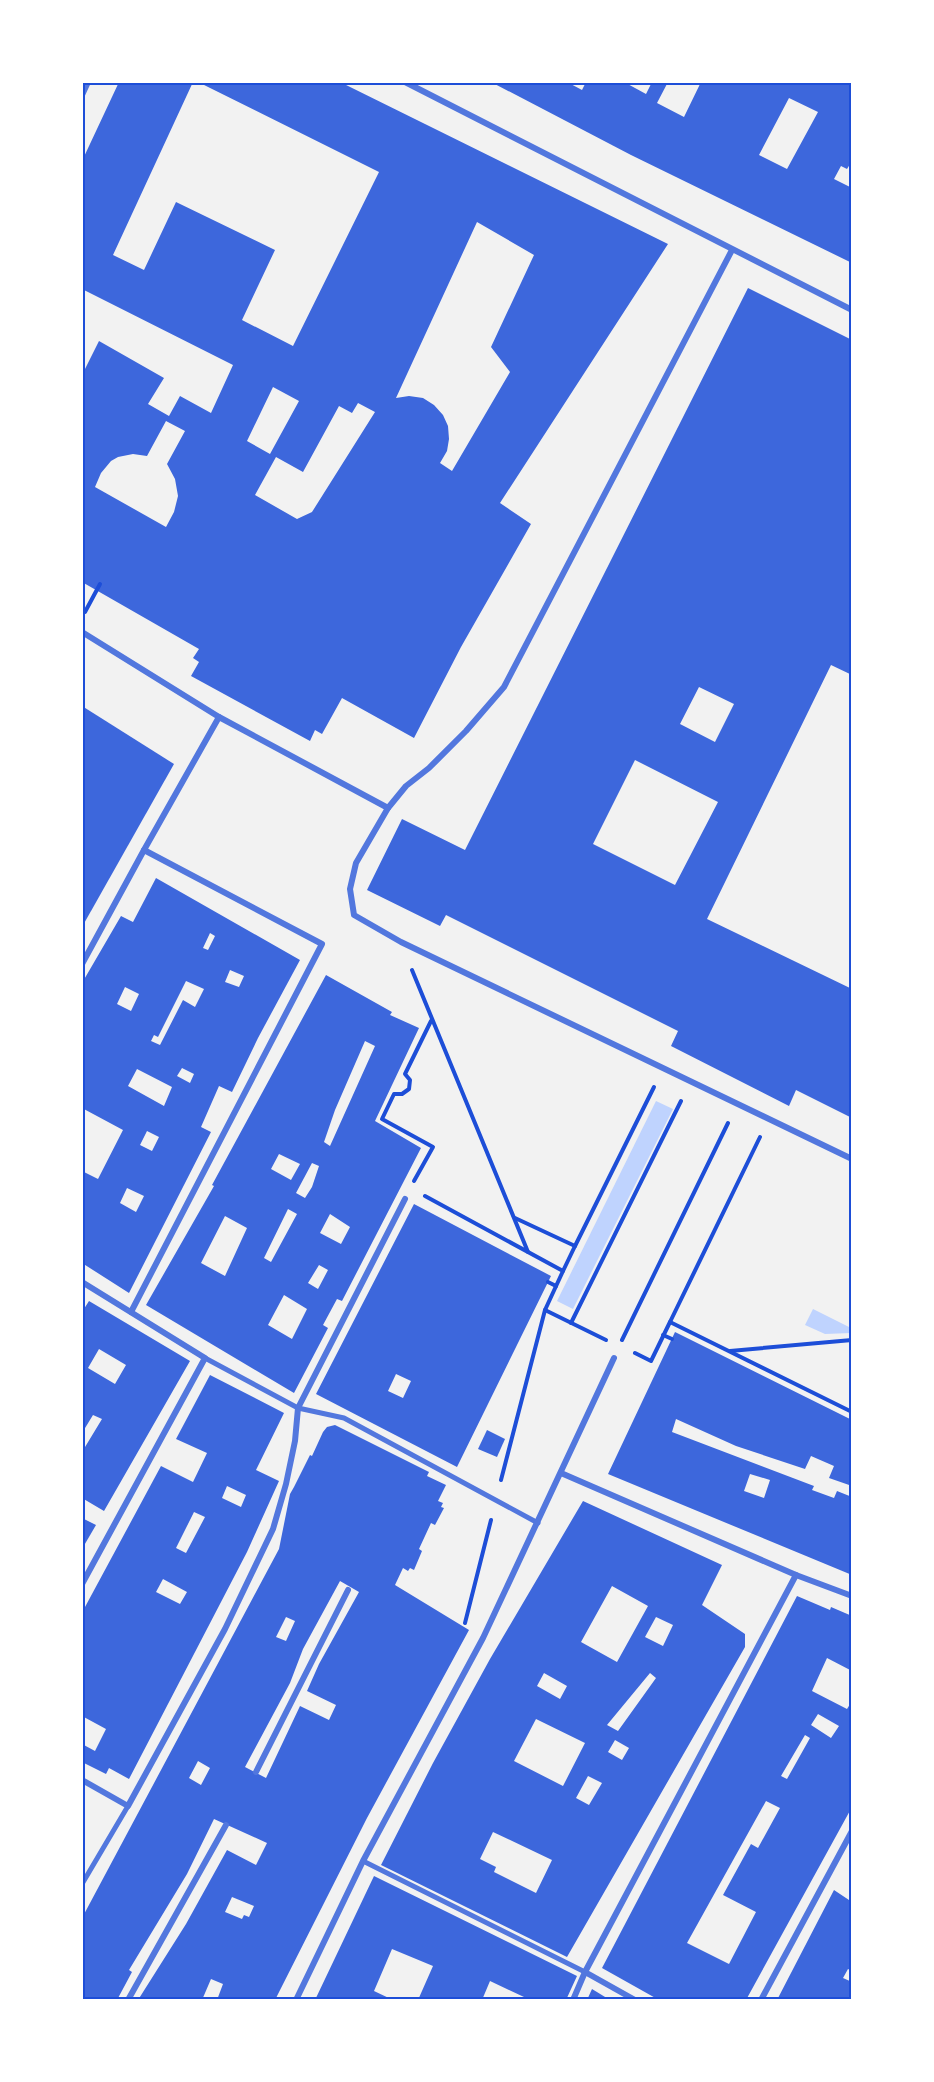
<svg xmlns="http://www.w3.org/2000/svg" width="934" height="2082" font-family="Inter,sans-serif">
	<rect width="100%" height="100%" fill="#f2f2f2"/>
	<g fill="#bfd3fe">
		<polygon points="656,1101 673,1109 573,1309 557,1301"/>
		<polygon points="813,1309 851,1328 851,1333 825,1334 805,1325"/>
	</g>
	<g fill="#3d67dc" fill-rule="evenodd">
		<path d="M119,82H193L113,255L144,270L176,202L275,250L242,320L293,346L379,172L198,82H340L668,244L500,503L531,524L461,647L414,738L342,698L322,734L315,730L310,741L191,676L199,662L193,658L199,649L82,582V375L99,341L164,378L148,404L169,416L180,396L211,413L233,365L82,289V161ZM477,222L534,255L491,347L510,372L452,471L440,463L447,451L449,439L448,426L443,415L434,405L423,398L409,396L396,398ZM273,387L299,401L270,454L247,441ZM358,403L375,412L312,512L297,519L255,495L276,457L303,472L339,406L352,413ZM166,421L185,431L167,464L175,479L178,496L174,512L166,527L95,487L101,473L111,461L118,457L133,454L147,456Z"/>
		<path d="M491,82H567L582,90L586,82H624L646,94L652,82H668L657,103L684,117L701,82H852V161L847,169L841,166L834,179L852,188V263L631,155ZM789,98L818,112L787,169L759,155Z"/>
		<path d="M748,288L852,340V675L831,665L707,919L852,989V1118L796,1090L789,1106L671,1046L678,1031L446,915L440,926L367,890L402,819L465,850ZM699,687L734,704L715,742L680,724ZM635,760L718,802L675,885L593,844Z"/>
		<polygon points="82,706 174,764 82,927"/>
		<path d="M156,878L300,960L258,1038L232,1092L219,1086L201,1127L211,1132L129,1293L82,1263V1171L98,1179L123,1130L82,1108V983L121,916L133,922ZM210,933L215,936L208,950L203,948ZM230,970L244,976L239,987L225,982ZM186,981L204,989L195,1007L183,1000L160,1045L151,1041L154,1035L158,1037ZM125,987L139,994L131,1011L117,1004ZM182,1068L194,1074L190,1083L177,1076ZM137,1069L172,1087L164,1106L128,1086ZM147,1131L159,1137L152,1151L140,1145ZM127,1188L144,1196L136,1212L120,1203Z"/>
		<path d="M326,975L392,1012L390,1015L419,1028L375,1121L421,1148L342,1301L337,1299L323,1325L328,1328L294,1393L146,1305L214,1186L212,1185ZM365,1041L375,1046L330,1146L324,1142L335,1110ZM279,1154L300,1164L291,1180L271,1169ZM312,1163L319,1166L312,1187L305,1198L296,1193ZM288,1209L297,1214L271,1262L264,1258ZM330,1214L350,1227L341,1244L320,1233ZM225,1216L247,1228L225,1276L201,1263ZM319,1265L328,1270L318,1289L308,1283ZM284,1295L307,1309L292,1339L268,1325Z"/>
		<path d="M414,1204L551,1276L457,1467L316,1394ZM396,1374L411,1381L403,1398L388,1391Z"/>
		<path d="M89,1301L190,1361L104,1511L82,1498V1452L102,1419L93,1415L82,1433V1312ZM99,1349L126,1365L115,1384L88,1368Z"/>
		<path d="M675,1332L852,1420V1486L829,1478L834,1466L811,1456L805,1469L736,1446L676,1419L672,1432L814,1486L812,1490L834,1498L837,1491L852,1497V1575L608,1474ZM750,1474L770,1480L764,1498L744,1491Z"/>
		<path d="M210,1375L284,1413L256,1470L279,1481L247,1552L129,1779L109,1768L106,1774L82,1762V1744L95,1751L106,1729L82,1716V1606L85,1607L161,1466L193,1482L207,1453L176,1439ZM227,1486L246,1495L241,1507L222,1498ZM194,1512L205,1517L186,1553L176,1548ZM163,1579L187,1592L180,1604L156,1592Z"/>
		<path d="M335,1425L429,1472L427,1476L446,1485L438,1501L443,1503L441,1507L444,1508L435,1525L431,1523L419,1549L422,1551L414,1570L410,1568L408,1571L403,1568L395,1585L469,1630L367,1818L275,2000H217L223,1984L211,1979L202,2000H138L186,1924L227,1850L256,1865L267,1843L214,1819L187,1874L129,1970L132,1972L117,2000H82V1918L279,1549L290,1494L294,1487L310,1455L312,1456L323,1432L327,1427ZM340,1581L359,1592L319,1664L307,1691L336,1705L329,1720L300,1706L266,1778L245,1767L290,1683L303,1649ZM286,1617L295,1621L286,1641L276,1637ZM198,1761L210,1768L201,1785L189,1778ZM232,1897L254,1906L249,1917L244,1915L242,1919L225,1912Z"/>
		<polygon points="487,1430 505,1439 497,1457 478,1449"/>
		<path d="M583,1501L722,1565L702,1605L745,1634V1647L567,1957L381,1865L433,1763L490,1659ZM612,1586L648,1606L617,1662L581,1642ZM656,1617L673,1625L663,1646L645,1637ZM544,1673L567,1686L560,1699L537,1686ZM650,1673L656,1678L618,1731L607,1725ZM536,1719L585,1743L563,1786L514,1761ZM615,1740L629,1748L622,1760L608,1752ZM588,1776L602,1783L589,1805L576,1798ZM493,1832L552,1860L536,1893L494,1872L496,1867L480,1859Z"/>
		<polygon points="82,1518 96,1525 82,1549"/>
		<path d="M797,1596L830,1610L831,1607L852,1616V1671L827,1658L812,1691L847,1709L852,1701V1807L746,2000H659L602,1968ZM818,1714L839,1726L831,1738L811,1725ZM805,1735L810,1738L787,1779L781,1776ZM766,1801L780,1808L758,1848L751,1844L723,1895L756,1912L729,1964L687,1943Z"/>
		<polygon points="374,1876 577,1976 566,2000 523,2000 524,1997 490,1981 482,2000 418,2000 433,1966 392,1949 374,1991 393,2000 315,2000"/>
		<polygon points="834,1890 852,1902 852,1971 848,1969 843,1978 852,1982 852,1992 847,2000 777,2000"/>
		<polygon points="592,1989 610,2000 587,2000"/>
	</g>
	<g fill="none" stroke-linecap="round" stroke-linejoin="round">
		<g stroke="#1d4ed8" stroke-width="4">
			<polyline points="85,612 100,584"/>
			<polyline points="412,970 528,1252"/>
			<polyline points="414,1181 433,1147 382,1119 394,1094 402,1094 409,1089 410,1080 405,1074 431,1021"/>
			<polyline points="425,1196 563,1271 545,1310 501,1480"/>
			<polyline points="515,1218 575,1246 654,1087"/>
			<polyline points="563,1271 575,1246"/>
			<polyline points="548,1282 556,1286"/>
			<polyline points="545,1310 606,1340"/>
			<polyline points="670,1322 760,1137"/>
			<polyline points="571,1323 681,1101"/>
			<polyline points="663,1335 672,1339"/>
			<polyline points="622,1340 728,1123"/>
			<polyline points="730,1351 852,1340"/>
			<polyline points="635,1353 651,1361 670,1322 852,1412"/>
			<polyline points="465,1623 491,1520"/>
		</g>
		<g stroke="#5277de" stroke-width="5">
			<polyline points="205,1358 298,1408 344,1418 538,1523"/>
			<polyline points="363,1861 585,1972"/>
			<polyline points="82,1884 128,1806"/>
		</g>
		<g stroke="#5277de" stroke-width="6">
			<polyline points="405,82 852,310"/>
			<polyline points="82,95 88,82"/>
			<polyline points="732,250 504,687 466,731 429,768 406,786 388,808 356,863 350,889 354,915 401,942 852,1159"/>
			<polyline points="82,632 219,717"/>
			<polyline points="82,964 144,850"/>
			<polyline points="82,1282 205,1358 82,1584"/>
			<polyline points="131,1312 322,944 144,850 219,717 388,808"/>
			<polyline points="561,1473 796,1575 852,1596"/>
			<polyline points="256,1772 348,1590"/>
			<polyline points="82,1780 128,1806 225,1629 273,1529 286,1484 295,1441 298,1408 405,1199"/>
			<polyline points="585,1972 635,2000"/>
			<polyline points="128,2000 226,1825"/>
			<polyline points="296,2000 363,1861 483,1638 614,1358"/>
			<polyline points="573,2000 585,1972 796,1575"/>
			<polyline points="761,2000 852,1831"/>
		</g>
	</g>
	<rect width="934" height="2082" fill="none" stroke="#ffffff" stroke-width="168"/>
	<rect x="84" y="84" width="766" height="1914" fill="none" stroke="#1d4ed8" stroke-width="2"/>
</svg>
